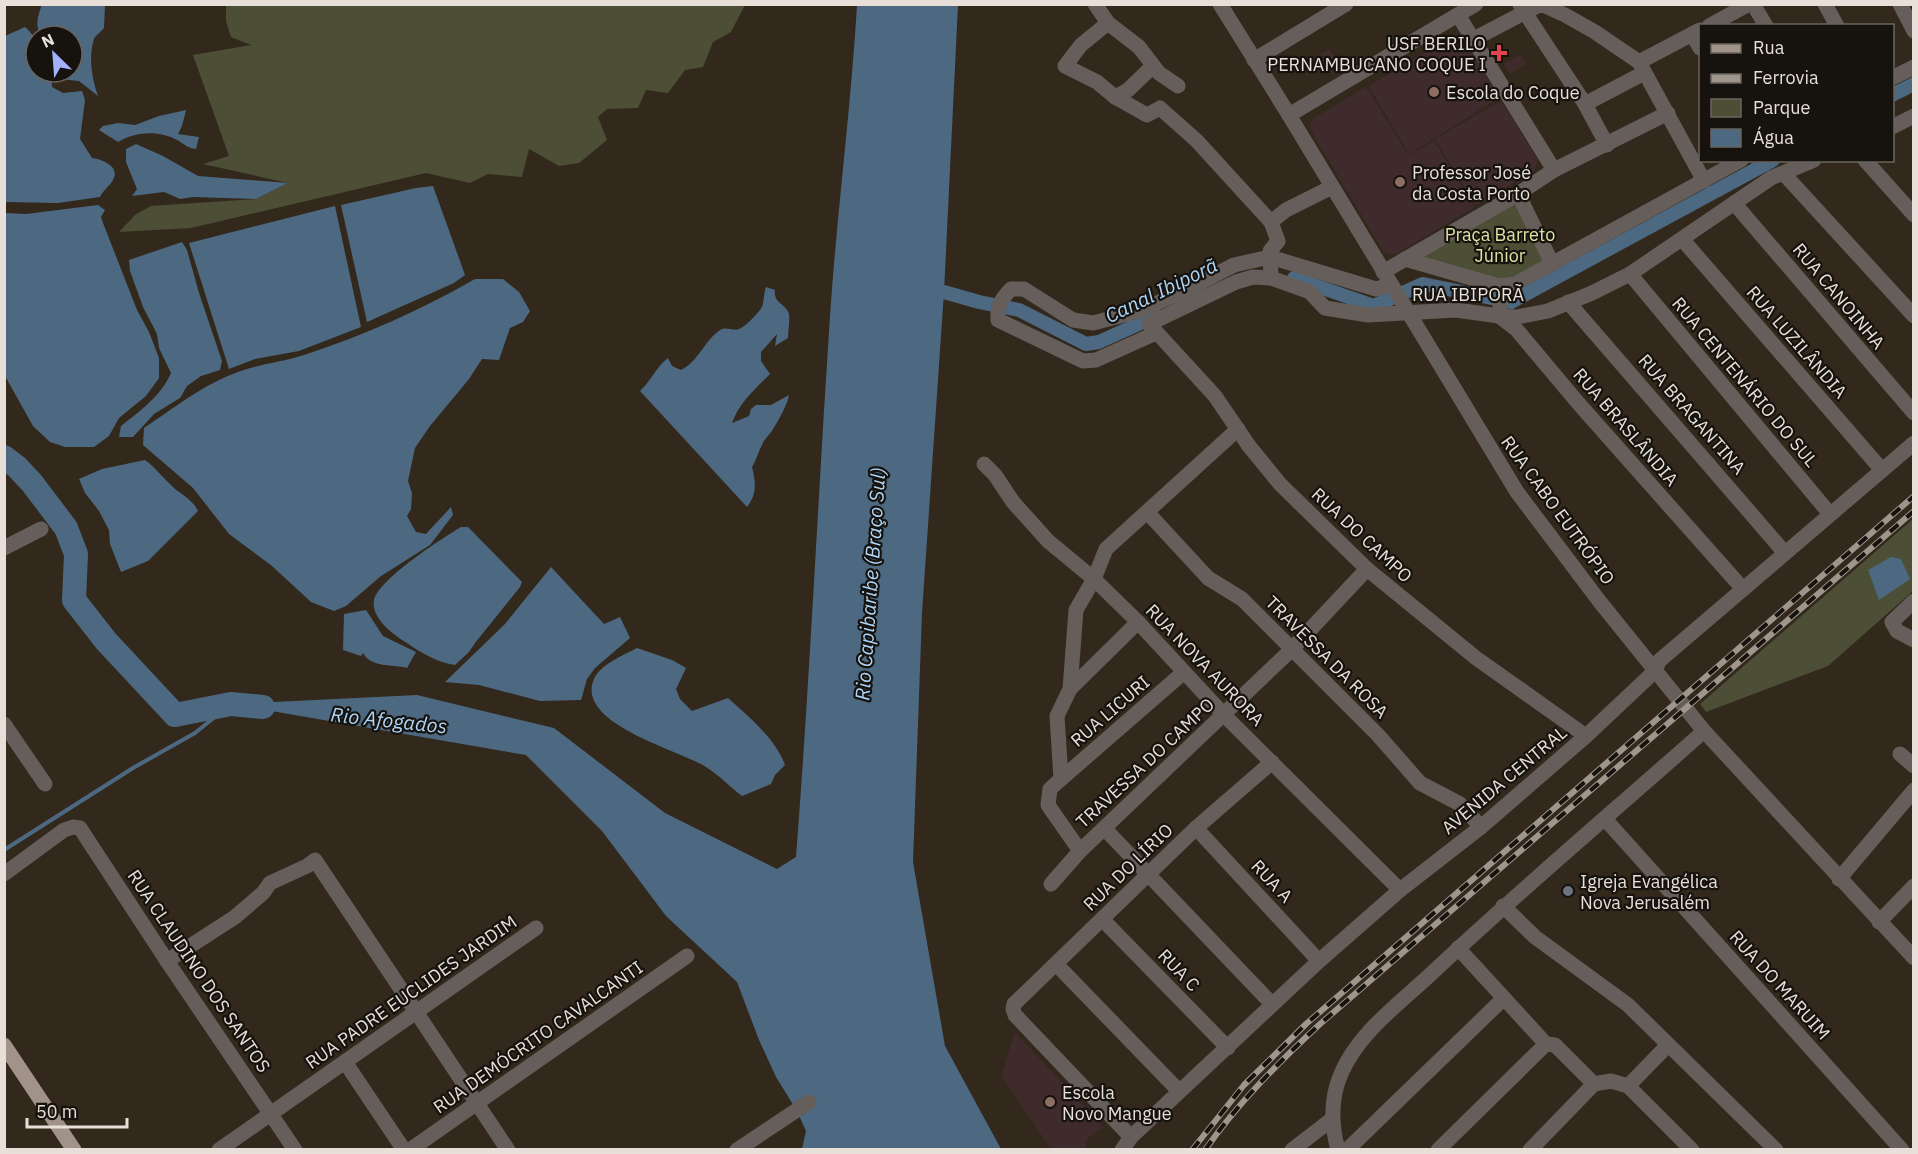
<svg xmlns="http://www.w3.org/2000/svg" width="1918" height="1154" font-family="'IBM Plex Sans',sans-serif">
	<rect width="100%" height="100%" fill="#33281c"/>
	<g fill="#3f2b2b">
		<polygon points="1454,34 1466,42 1499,98 1409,154 1369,86"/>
		<polygon points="1330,49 1343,70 1333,75 1321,54"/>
		<polygon points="1521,54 1527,64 1510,74 1504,64"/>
		<polygon points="1366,87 1408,155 1434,141 1475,207 1396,254 1391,255 1383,251 1310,129 1311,122 1314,118"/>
		<polygon points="1501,101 1538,160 1535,170 1476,206 1435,139"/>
		<polygon points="1015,1032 1105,1129 1100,1129 1086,1140 1086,1149 1051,1149 1001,1076"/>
	</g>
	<g fill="#4c4e35">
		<polygon points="226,5 745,5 731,32 713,42 703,67 685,70 668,93 646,90 638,108 607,109 598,117 607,140 579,163 559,166 529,149 522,177 488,174 470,183 426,173 191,228 119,232 135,215 151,206 256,199 288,183 203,164 229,156 193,55 251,45 231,37 226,21"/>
		<polygon points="1513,194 1553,269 1511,285 1411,255"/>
		<polygon points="1913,519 1913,591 1828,666 1706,712 1700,704"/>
	</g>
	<g fill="#4c6981">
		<path d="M42,4L105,5L104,28C101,32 96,35 94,39C88,57 92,79 98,96L79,81L60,79L61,72H72V36H42C34,26 38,16 42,4Z"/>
		<path d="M857,5H958L944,292L922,613L913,862L945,1046L1001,1149H802L806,1131L797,1111L776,1077L759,1040L737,982L666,916L602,831L526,755L231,704L417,695L554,728L665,813L777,869L796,857C810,677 818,496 830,316C837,212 851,108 857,5Z"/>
		<path d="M25,27C40,39 36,54 36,72H51L52,87L63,93L82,91L85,100L80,139L92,158C102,159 121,167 113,180C109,187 103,190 100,197L58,203L5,202V36Z"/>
		<path d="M186,110L182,126L178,134L199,137L196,149C188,148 185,145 179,141C160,130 136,131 118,142L99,130L103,126L118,123L135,125L159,116Z"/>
		<polygon points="136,144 163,156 198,176 288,183 256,199 193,197 180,199 164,192 132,196 137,189 126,162 126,149"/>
		<polygon points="433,186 465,275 454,283 367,322 341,205 416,188"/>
		<polygon points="98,205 105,210 101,217 103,223 137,310 149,332 159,358 159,378 146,396 119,418 109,436 94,447 65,447 50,442 33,426 5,376 5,213 26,214"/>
		<polygon points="335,206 361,327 299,351 255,359 229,369 189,243"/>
		<path d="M182,242L187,250L199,293L222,361L220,370L201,376L187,386L180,398L154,414L133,437H119L121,426C140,411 161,396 171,373L159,348L157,334L143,307L130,271L129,260Z"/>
		<path d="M475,279H503L519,292L530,311L523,322L510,328L499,360L482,359L469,379L430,426L415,448L408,481L412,493L411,509L407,516L416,532L426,534L451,507L453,515L430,545L381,576L346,606L334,611L311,602L272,566L229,534L193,488L143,445L144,428C174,408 204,384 238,372C259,364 283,362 304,355C365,335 419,311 475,279Z"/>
		<path d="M766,287L775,290C773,304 786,303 789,314C790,321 788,331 788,338L775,346L777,334L761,352V361L770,374C755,389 739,403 732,423L749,416L751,409L756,405H771L789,395C788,403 778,422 773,429C770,435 764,439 762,445C758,452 757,459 752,467C756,483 757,494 747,507L640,391C651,381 656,367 668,358L672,366L681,370C699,361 704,341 720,330C726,326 732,331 739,329C745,327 756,315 760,310C765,304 763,294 766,287Z"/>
		<path d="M145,460C155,467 161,476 170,484C179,494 192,498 198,511L148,561L121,572L110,544L109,530L99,511L85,493L79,479L102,469Z"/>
		<path d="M461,527H468L522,582L520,587L475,643L469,652L455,665C435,662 419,651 402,640C390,632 371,617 374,600C379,579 441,539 461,527Z"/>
		<polygon points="1891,557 1901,559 1910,579 1879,600 1868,570"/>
		<polygon points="551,567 604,624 620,617 630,638 595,668 587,679 581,700 540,701 479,685 445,682 505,624"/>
		<path d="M366,610L383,636L416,652L407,668C392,664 371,668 363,653L361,656L343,650L344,614Z"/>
		<path d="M637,648L672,660L686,668L676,689L680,699L692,711L728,698C749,717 776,739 785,765L775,775L771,784L742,796C730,787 719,775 706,767C680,750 571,723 595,677C603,663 624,655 637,648Z"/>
	</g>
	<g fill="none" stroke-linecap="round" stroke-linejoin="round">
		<polyline stroke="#4c6981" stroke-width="4" points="4,850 133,768 195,733 231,704"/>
		<g stroke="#4c6981" stroke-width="14">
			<polyline points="1892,95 1914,84"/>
			<polyline points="1294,278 1374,306 1423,284 1511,302 1773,160"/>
			<polyline points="928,295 944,292 979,302 1019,310 1086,344 1099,342 1156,316"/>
		</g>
		<polyline stroke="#4c6981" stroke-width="24" points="4,457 17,467 32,483 66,528 76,554 74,600 106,641 175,715 231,704 263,707"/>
		<g stroke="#665e5a" stroke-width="15">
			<polyline points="1095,4 1108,23 1139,47 1159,73 1178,86"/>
			<polyline points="1220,4 1289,115 1517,492 1600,602 1704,731 1914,958"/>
			<polyline points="1753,4 1766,26"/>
			<polyline points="1825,4 1837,26"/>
			<polyline points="1900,4 1914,31"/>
			<polyline points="1520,5 1585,104 1607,145"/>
			<polyline points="1458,15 1554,170"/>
			<polyline points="1108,23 1081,45 1065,66 1097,82 1115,97 1147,115 1160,108 1197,141 1271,222 1278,241 1270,251 1271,278 1310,292 1325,308 1368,315 1456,310 1499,316 1517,317 1548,311 1592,293 1630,274 1771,178 1814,160"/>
			<polyline points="1709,26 1749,4"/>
			<polyline points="1692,34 1700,48"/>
			<polyline points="1474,39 1537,6 1543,5 1565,15 1595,32 1639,62 1704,181"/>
			<polyline points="1254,60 1346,4"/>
			<polyline points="1639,62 1700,30"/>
			<polyline points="1892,78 1914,67"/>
			<polyline points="1115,97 1128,90 1153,66"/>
			<polyline points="1585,104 1644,73"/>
			<polyline points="1289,115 1476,4"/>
			<polyline points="1892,127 1914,116"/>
			<polyline points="1865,160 1914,215"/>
			<polyline points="1784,174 1914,316"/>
			<polyline points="1518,194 1552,263"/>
			<polyline points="1734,203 1914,413"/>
			<polyline points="1271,222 1286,210 1332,187"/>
			<polyline points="1682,239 1882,470"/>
			<polyline points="1405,259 1499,286 1515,284 1741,160"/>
			<polyline points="1383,272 1518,194 1554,170 1668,113"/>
			<polyline points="1630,274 1830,514"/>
			<polyline points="1271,278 1253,277 1236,282 1149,324 1215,396 1249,446 1280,484 1367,569 1476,658 1586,736"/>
			<polyline points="1507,286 1501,300 1499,316 1516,329 1579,404 1743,589"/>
			<polyline points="1568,302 1785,553"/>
			<path d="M1156,333L1096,360L1083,361L998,320C997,306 1002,298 1011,289H1024L1073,320L1093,323L1139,311L1182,292L1234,265L1270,257L1376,289L1390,285"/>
			<polyline points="984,464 995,475 1013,502 1048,541 1094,579 1138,622 1224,715 1400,890"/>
			<polyline points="1147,512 1208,578 1242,599 1378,735 1420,783 1460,804 1481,827"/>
			<polyline points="4,548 41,529"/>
			<polyline points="1914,601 1892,622 1897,631 1914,640"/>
			<polyline points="1070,689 1138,622"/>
			<polyline points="4,724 45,784"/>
			<polyline points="1900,754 1914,766"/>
			<polyline points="1061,779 1184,672"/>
			<polyline points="1605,819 1902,1150"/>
			<polyline points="1104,828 1272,1004"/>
			<polyline points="1196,828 1319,961"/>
			<polyline points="1080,851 1048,805 1050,789 1061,779 1057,716 1070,689 1076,610 1094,579 1106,549 1238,429"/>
			<polyline points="4,874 64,830 73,827 80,828 167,961 295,1150"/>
			<polyline points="1839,879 1914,790"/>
			<polyline points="1051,884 1080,851 1291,650 1367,569"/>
			<polyline points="1503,906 1535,937 1628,1005 1776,1150"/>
			<polyline points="1102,919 1228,1048"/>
			<polyline points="1879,922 1914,886"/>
			<polyline points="1458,948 1546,1044"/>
			<polyline points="167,961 235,917 263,893 270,883 307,866 315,860 508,1150"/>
			<polyline points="1056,964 1179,1091"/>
			<polyline points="1546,1044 1555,1045 1594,1084"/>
			<polyline points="345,1062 404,1150"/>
			<polyline points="1628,1086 1668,1045"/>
			<polyline points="1131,1137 1015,1015 1013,1009 1014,1004 1196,828 1272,762"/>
			<polyline points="219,1150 536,928"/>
			<polyline points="410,1150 687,956"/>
			<polyline points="737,1150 809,1102"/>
			<polyline points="1122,1150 1131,1137 1319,961 1400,890 1481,827 1586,736 1655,671 1659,661 1914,443"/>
			<polyline points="1292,1150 1331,1120"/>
			<path d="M1338,1150C1331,1124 1330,1099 1341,1074C1358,1033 1400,1003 1432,973C1520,890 1613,812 1704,731"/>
			<polyline points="1347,1150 1503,999"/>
			<polyline points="1438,1150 1546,1044"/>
			<polyline points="1530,1150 1594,1084 1611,1081 1628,1086 1692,1150"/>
		</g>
		<polyline stroke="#a1928a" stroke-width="15" points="4,1045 74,1150"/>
		<g stroke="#9e958c" stroke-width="6">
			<g id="rail">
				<polyline points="1192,1150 1244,1085 1306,1024 1914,496"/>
				<path d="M1205,1150C1238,1103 1278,1063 1320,1024L1914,511"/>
			</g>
		</g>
		<use href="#rail" stroke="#16120d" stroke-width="4" stroke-dasharray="11" stroke-linecap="butt"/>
	</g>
	<path fill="#e0444e" stroke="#16120d" stroke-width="2" d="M1496 44h6v6h6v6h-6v6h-6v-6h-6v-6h6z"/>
	<g fill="#8d6e63" stroke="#16120d" stroke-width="2">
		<circle cx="1434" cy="92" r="6"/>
		<circle cx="1400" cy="182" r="6"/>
		<circle cx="1050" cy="1102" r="6"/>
	</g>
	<circle fill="#6b7280" stroke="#16120d" stroke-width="2" cx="1568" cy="891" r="6"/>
	<g text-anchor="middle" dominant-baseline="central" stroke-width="4.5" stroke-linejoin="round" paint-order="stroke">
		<g font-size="18" fill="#e7dfd8" stroke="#16120d" text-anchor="start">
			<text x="1486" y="43" text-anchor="end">USF BERILO<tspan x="1486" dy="21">PERNAMBUCANO COQUE I</tspan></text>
			<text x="1446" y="92">Escola do Coque</text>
			<text x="1412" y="172">Professor José<tspan x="1412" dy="21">da Costa Porto</tspan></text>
			<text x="1580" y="881">Igreja Evangélica<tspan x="1580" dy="21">Nova Jerusalém</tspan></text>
			<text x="1062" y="1092">Escola<tspan x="1062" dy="21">Novo Mangue</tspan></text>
		</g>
		<g font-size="18" fill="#dfe3a5" stroke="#16120d">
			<text x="1500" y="234">Praça Barreto<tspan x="1500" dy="21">Júnior</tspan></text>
		</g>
		<g font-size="18" fill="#e7dfd8" stroke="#16120d">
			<text x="1468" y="294">RUA IBIPORÃ</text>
			<text transform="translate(1839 296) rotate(50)">RUA CANOINHA</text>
			<text transform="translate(1797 342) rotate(49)">RUA LUZILÂNDIA</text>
			<text transform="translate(1745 382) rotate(50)">RUA CENTENÁRIO DO SUL</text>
			<text transform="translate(1692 414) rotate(49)">RUA BRAGANTINA</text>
			<text transform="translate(1626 427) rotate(49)">RUA BRASLÂNDIA</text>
			<text transform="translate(1558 510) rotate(54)">RUA CABO EUTRÓPIO</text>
			<text transform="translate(1362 535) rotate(43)">RUA DO CAMPO</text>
			<text transform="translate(1327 657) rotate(45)">TRAVESSA DA ROSA</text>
			<text transform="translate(1205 665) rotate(46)">RUA NOVA AURORA</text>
			<text transform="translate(1110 711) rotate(-41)">RUA LICURI</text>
			<text transform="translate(1145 763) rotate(-43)">TRAVESSA DO CAMPO</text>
			<text transform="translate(1504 780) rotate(-40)">AVENIDA CENTRAL</text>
			<text transform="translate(1128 867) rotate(-44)">RUA DO LÍRIO</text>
			<text transform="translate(1272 881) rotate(47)">RUA A</text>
			<text transform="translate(1179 970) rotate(46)">RUA C</text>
			<text transform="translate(199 971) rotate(56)">RUA CLAUDINO DOS SANTOS</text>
			<text transform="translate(1780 985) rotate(48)">RUA DO MARUIM</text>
			<text transform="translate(411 992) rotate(-35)">RUA PADRE EUCLIDES JARDIM</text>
			<text transform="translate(538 1037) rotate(-35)">RUA DEMÓCRITO CAVALCANTI</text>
		</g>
		<g font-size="20" font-style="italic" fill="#add6f9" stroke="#16120d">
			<text transform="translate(1161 290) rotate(-26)">Canal Ibiporã</text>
			<text transform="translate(870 584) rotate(-86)">Rio Capibaribe (Braço Sul)</text>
			<text transform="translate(389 720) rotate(6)">Rio Afogados</text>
		</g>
	</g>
	<rect width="1918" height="1154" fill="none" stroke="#e7dfd8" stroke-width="12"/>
	<rect x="1699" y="24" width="195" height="138" fill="#16120d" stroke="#6a645e" stroke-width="1.5"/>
	<rect x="1711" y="44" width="30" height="9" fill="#a1928a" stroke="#6a645e" stroke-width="1.5"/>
	<text x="1753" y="54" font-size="18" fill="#e7dfd8">Rua</text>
	<rect x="1711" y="74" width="30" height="9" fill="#9e958c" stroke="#6a645e" stroke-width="1.5"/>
	<text x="1753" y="84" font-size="18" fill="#e7dfd8">Ferrovia</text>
	<rect x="1711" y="99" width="30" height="18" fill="#4c4e35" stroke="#6a645e" stroke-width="1.5"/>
	<text x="1753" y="114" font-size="18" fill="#e7dfd8">Parque</text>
	<rect x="1711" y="129" width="30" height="18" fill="#4c6981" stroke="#6a645e" stroke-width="1.5"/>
	<text x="1753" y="144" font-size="18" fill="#e7dfd8">Água</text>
	<g transform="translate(54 54) rotate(335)"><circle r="28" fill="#16120d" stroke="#6a645e" stroke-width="1.5"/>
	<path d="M0-4.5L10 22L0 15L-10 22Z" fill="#a2b2fd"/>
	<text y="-9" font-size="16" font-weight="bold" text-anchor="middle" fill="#e7dfd8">N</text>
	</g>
	<path d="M27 1118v9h100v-9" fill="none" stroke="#e7dfd8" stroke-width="3"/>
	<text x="36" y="1118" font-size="18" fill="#e7dfd8" stroke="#16120d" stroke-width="4.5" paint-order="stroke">50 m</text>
</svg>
